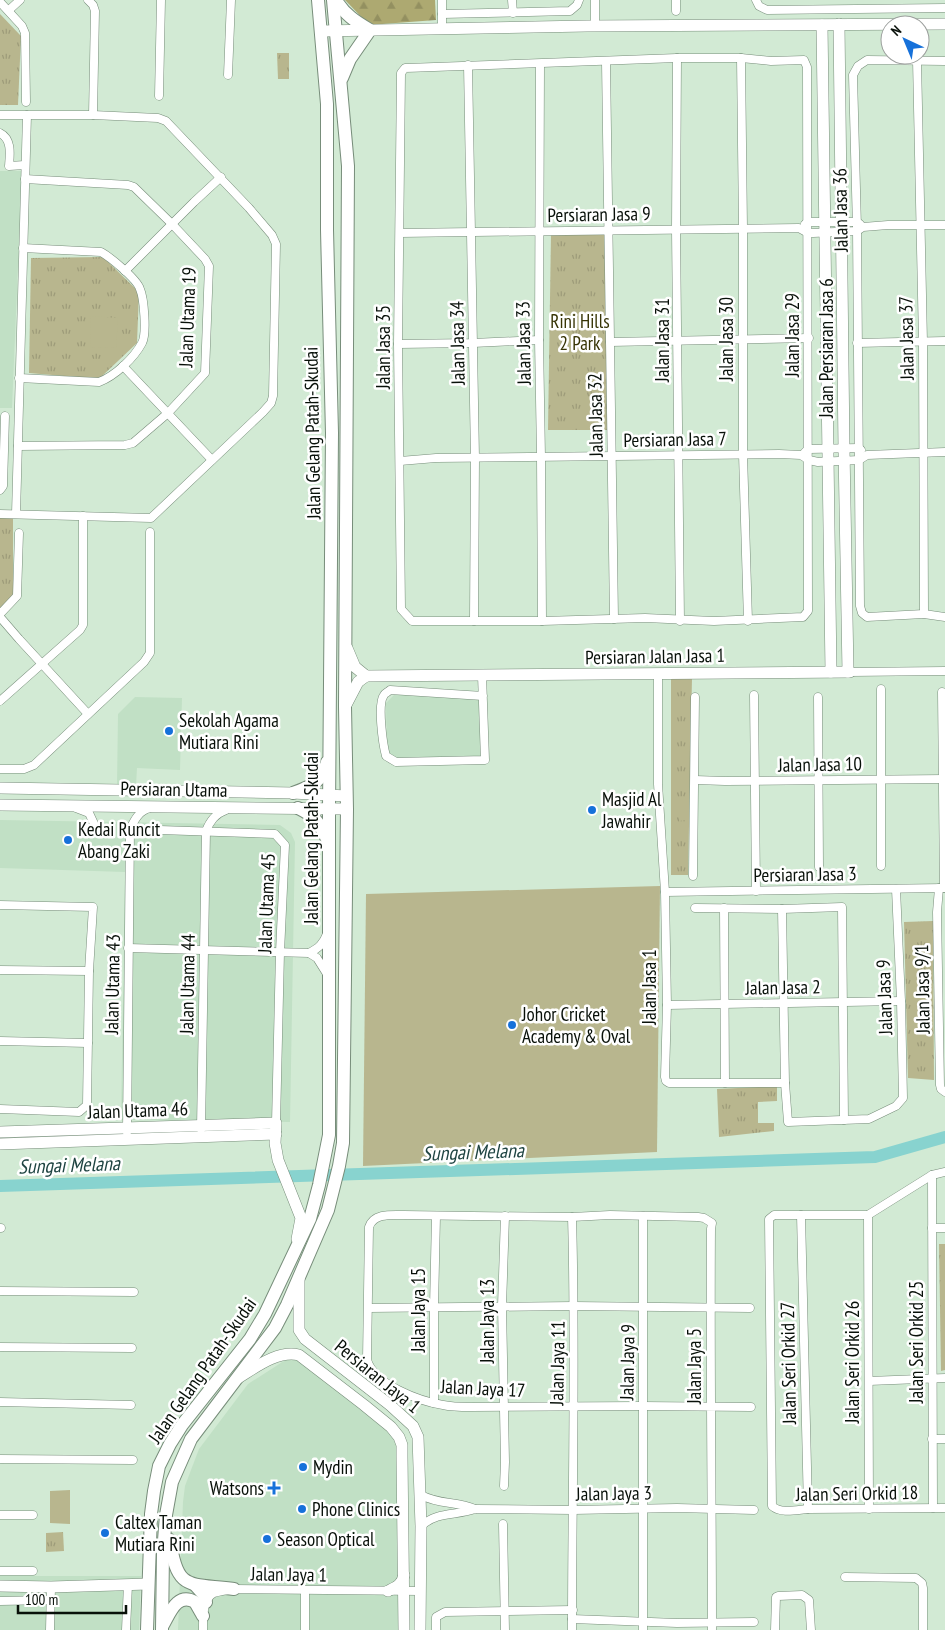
<svg xmlns="http://www.w3.org/2000/svg" width="945" height="1630" font-family="'PT Sans Narrow',sans-serif">
	<defs>
		<pattern id="forest-firs" width="22" height="20" patternUnits="userSpaceOnUse" patternTransform="scale(1.25)"><rect width="22" height="20" fill="#ada971"/><path d="M5 1l3.5 6h-7zM16 11l3.5 6h-7z" fill="#939060"/></pattern>
		<pattern id="park-tufts" width="24" height="20" patternUnits="userSpaceOnUse" patternTransform="scale(1.25)"><rect width="24" height="20" fill="#b8b68e"/><path d="M3 7l-1-3M5 7V3M7 7l1-3M15 17l-1-3M17 17v-4M19 17l1-3" fill="none" stroke="#9d9b79"/></pattern>
	</defs>
	<rect width="100%" height="100%" fill="#d2ead4"/>
	<g fill="#c1e0c5">
		<polygon points="0,171 22,171 12,408 0,408"/>
		<polygon points="394,695 476,695 482,699 481,758 396,759 387,753 386,703"/>
		<polygon points="135,697 182,698 180,770 137,768 136,786 117,786 118,714"/>
		<polygon points="0,820 280,825 291,833 295,842 290,1122 121,1120 125,872 0,868"/>
		<polygon points="287,1359 299,1359 399,1436 403,1630 178,1630 183,1502 185,1486 191,1470 199,1449 248,1384"/>
		<polygon points="0,1576 141,1576 139,1630 0,1630"/>
	</g>
	<polygon fill="url(#forest-firs)" points="345,0 435,0 436,20 369,25"/>
	<g fill="url(#park-tufts)">
		<polygon points="0,14 21,36 18,105 0,105"/>
		<polygon points="277,53 289,53 289,79 278,79"/>
		<polygon points="611,232 610,430 548,430 551,233"/>
		<polygon points="103,257 139,292 137,343 99,379 29,373 31,258"/>
		<polygon points="0,518 13,518 13,596 0,608"/>
		<polygon points="692,678 688,875 671,875 671,679"/>
		<polygon points="933,921 934,1080 908,1078 904,922"/>
		<polygon points="777,1086 777,1101 758,1102 758,1123 774,1123 774,1131 719,1137 717,1089"/>
		<polygon points="939,1244 945,1244 945,1370 941,1371"/>
		<polygon points="63,1532 64,1551 46,1552 46,1533"/>
	</g>
	<g fill="#b8b68e">
		<polygon points="91,316 118,318 116,348 90,347"/>
		<polygon points="679,800 687,800 687,820 679,821"/>
		<polygon points="660,886 657,1152 363,1166 366,894"/>
		<polygon points="70,1490 70,1524 50,1523 50,1491"/>
	</g>
	<g fill="none" stroke-linecap="round" stroke-linejoin="round">
		<polyline stroke="#88d3cf" stroke-width="12" points="0,1186 875,1157 945,1137"/>
		<g stroke="#778d7a" stroke-width="9">
			<g id="street">
				<polyline points="88,0 93,5 95,11 93,115"/>
				<polyline points="442,0 442,29"/>
				<polyline points="512,0 513,13"/>
				<polyline points="595,0 595,26"/>
				<polyline points="676,0 676,11"/>
				<polyline points="756,0 759,6 767,10 945,8"/>
				<polyline points="0,2 22,26 25,33 26,102"/>
				<polyline points="9,10 20,0"/>
				<polyline points="442,14 570,11 577,5 579,0"/>
				<path d="M677,58H741L771,61L804,60L807,67L808,611L803,617L714,621L645,618L542,621H412L401,609L398,344L401,73L405,68C496,65 587,61 677,58Z"/>
				<polyline points="677,58 676,229 680,621"/>
				<polyline points="741,58 743,229 743,454 748,621"/>
				<polyline points="917,60 923,342 924,614"/>
				<polyline points="945,61 867,60 858,66 853,75 857,228 860,606 862,613 867,617 924,614 945,617"/>
				<polyline points="606,62 614,619"/>
				<polyline points="540,64 539,340 541,457 542,621"/>
				<polyline points="468,65 475,458 474,621"/>
				<polyline points="228,75 231,0"/>
				<polyline points="159,96 161,0"/>
				<polyline points="0,115 93,115 158,118 166,121 249,208 272,235 276,244 273,396 271,403 263,412 151,518 0,514"/>
				<path d="M0,133C12,139 10,154 9,166L25,165"/>
				<polyline points="805,224 808,222 857,222 860,224"/>
				<polyline points="400,233 799,228 808,233 813,233 857,231 863,227 888,225 945,225"/>
				<polyline points="125,271 194,202 221,177"/>
				<polyline points="610,342 809,338"/>
				<polyline points="857,343 945,341"/>
				<polyline points="398,344 473,343 539,340"/>
				<polyline points="123,366 212,460"/>
				<path d="M19,378L99,382C115,376 134,358 142,343C147,334 144,298 140,289C137,279 110,257 101,252L23,248"/>
				<polyline points="18,446 125,445 133,443 168,413 205,373 209,266 205,259 172,224 134,187 128,185 25,179"/>
				<polyline points="805,452 809,449 859,448 861,450"/>
				<polyline points="400,461 436,458 779,454 801,455 809,460 818,462 859,460 867,455 945,452"/>
				<polyline points="0,490 3,486 5,416"/>
				<polyline points="16,514 27,115"/>
				<polyline points="0,614 17,596 19,533"/>
				<polyline points="0,617 19,639 88,714"/>
				<polyline points="850,672 945,671"/>
				<polyline points="658,674 658,784 665,892 667,1005 665,1077 666,1081 669,1083 785,1083"/>
				<path d="M482,675L485,760L396,762L386,756C383,745 377,704 384,695C385,693 388,692 390,690L483,696"/>
				<polyline points="942,692 944,888"/>
				<polyline points="754,695 756,891"/>
				<polyline points="818,697 819,867"/>
				<polyline points="0,701 80,630 83,625 83,516"/>
				<polyline points="0,769 24,769 34,765 144,662 150,653 150,532"/>
				<polyline points="695,780 725,781 945,779"/>
				<polyline points="76,808 89,813 96,828"/>
				<polyline points="130,829 275,834 285,845 280,952 276,1123"/>
				<polyline points="881,866 881,689"/>
				<polyline points="693,876 695,697"/>
				<polyline points="939,888 937,912 940,1085 941,1089 945,1092"/>
				<polyline points="665,892 945,888"/>
				<polyline points="0,905 93,907 89,971 87,1105 79,1112 0,1109"/>
				<polyline points="695,908 782,909 842,907 844,1120"/>
				<polyline points="724,908 725,1083"/>
				<polyline points="782,909 785,1083 788,1122 869,1119 896,1106 903,1098 901,1001 896,889"/>
				<path d="M128,948L309,953C319,948 323,944 327,934"/>
				<polyline points="309,953 317,958 327,974"/>
				<polyline points="0,970 89,971"/>
				<polyline points="667,1005 901,1001"/>
				<polyline points="0,1041 88,1043"/>
				<path d="M201,1129L206,831C210,821 215,814 226,810"/>
				<path d="M127,1132L130,829C135,819 139,811 150,808"/>
				<path d="M945,1172L932,1175L868,1215H774L769,1219L772,1506C781,1514 796,1510 808,1509L945,1508"/>
				<polyline points="932,1175 933,1508"/>
				<polyline points="801,1215 808,1509"/>
				<polyline points="868,1215 869,1509"/>
				<path d="M572,1217C576,1355 572,1492 572,1630"/>
				<polyline points="0,1228 1,1228"/>
				<polyline points="932,1228 945,1228"/>
				<polyline points="0,1291 134,1292"/>
				<polyline points="369,1308 574,1306 750,1308"/>
				<polyline points="0,1347 132,1348"/>
				<polyline points="869,1381 945,1378"/>
				<polyline points="0,1402 131,1405"/>
				<polyline points="434,1403 434,1307 436,1216"/>
				<polyline points="932,1439 945,1439"/>
				<polyline points="0,1459 133,1460"/>
				<polyline points="504,1486 505,1462 502,1306 505,1216"/>
				<path d="M421,1495C439,1505 457,1501 475,1509"/>
				<polyline points="0,1515 33,1515"/>
				<polyline points="503,1524 505,1630"/>
				<path d="M421,1526C438,1511 455,1516 475,1509L573,1510L677,1508L754,1510"/>
				<polyline points="0,1571 33,1571"/>
				<polyline points="845,1577 916,1578 922,1583 923,1588 923,1630"/>
				<polyline points="0,1601 50,1600"/>
				<polyline points="572,1619 677,1623 754,1622"/>
				<polyline points="50,1630 51,1587"/>
				<polyline points="126,1630 128,1584"/>
				<path d="M203,1630C203,1619 202,1599 214,1593C220,1591 227,1590 234,1589L420,1591"/>
				<polyline points="305,1630 305,1590"/>
				<polyline points="436,1630 436,1617 445,1612 573,1610"/>
				<polyline points="643,1630 643,1216"/>
				<path d="M712,1630C712,1496 710,1363 711,1229L712,1223L704,1218L698,1217L610,1215L572,1217L472,1216L404,1215C391,1215 374,1213 369,1227L367,1360C375,1385 419,1401 443,1405C452,1407 461,1407 471,1407L642,1406L751,1407"/>
				<polyline points="775,1630 776,1597 778,1596 802,1595 809,1600 811,1630"/>
			</g>
		</g>
		<g stroke="#778d7a" stroke-width="12">
			<g id="secondary">
				<polyline points="839,24 844,449 848,672"/>
				<polyline points="822,25 831,672"/>
				<polyline points="322,31 587,26 945,24"/>
				<polyline points="347,648 355,667 366,676"/>
				<polyline points="366,676 850,672"/>
				<polyline points="346,705 358,682 366,676"/>
				<polyline points="0,788 293,793 346,796"/>
				<polyline points="0,805 347,809"/>
				<polyline points="0,1132 276,1123 275,1143 278,1160 301,1218 297,1239"/>
				<polyline points="0,1144 276,1134"/>
				<polyline points="299,1279 299,1330 305,1339 390,1405 413,1426 418,1437 421,1526 420,1630"/>
				<path d="M238,1378C256,1367 278,1350 299,1355L364,1405L391,1427L399,1437L402,1445V1457L404,1630"/>
				<polyline points="0,1586 51,1587 148,1584"/>
				<path d="M388,1591C396,1587 402,1585 404,1575"/>
			</g>
		</g>
		<g stroke="#778d7a" stroke-width="14">
			<g id="primary">
				<path d="M336,0C344,14 356,22 370,30L350,59L342,78"/>
				<path d="M293,793C312,786 321,783 327,762"/>
				<path d="M298,808C316,817 318,821 327,839"/>
				<path d="M170,1540C177,1592 189,1583 234,1589"/>
				<polyline points="196,1586 204,1595 206,1602"/>
				<path d="M163,1625C170,1613 177,1592 195,1602L203,1616"/>
				<polyline points="147,1630 151,1514 154,1491 159,1466 170,1444 182,1425 250,1339 265,1314 310,1219 319,1185 329,1135 329,809 332,433 327,230 327,104 318,0"/>
				<polyline points="162,1630 163,1553 166,1515 172,1482 191,1439 275,1328 287,1305 328,1210 339,1166 343,1143 347,809 345,707 348,166 333,0"/>
			</g>
		</g>
		<use href="#street" stroke="#fff" stroke-width="8"/>
		<use href="#secondary" stroke="#fff" stroke-width="11"/>
		<use href="#primary" stroke="#fff" stroke-width="12"/>
	</g>
	<g fill="#1671da" stroke="#fff" stroke-width="2">
		<circle cx="169" cy="731" r="5"/>
		<circle cx="592" cy="810" r="5"/>
		<circle cx="68" cy="840" r="5"/>
		<circle cx="512" cy="1025" r="5"/>
		<circle cx="303" cy="1467" r="5"/>
		<path d="M271.5 1480.5h5v5h5v5h-5v5h-5v-5h-5v-5h5z"/>
		<circle cx="302" cy="1509" r="5"/>
		<circle cx="105" cy="1533" r="5"/>
		<circle cx="267" cy="1539" r="5"/>
	</g>
	<g text-anchor="middle" dominant-baseline="central" stroke-width="5" stroke-linejoin="round" paint-order="stroke">
		<g font-size="19" fill="#081009" stroke="#fff">
			<text transform="translate(840 210) rotate(-91)">Jalan Jasa 36</text>
			<text transform="translate(599 214) rotate(-1)">Persiaran Jasa 9</text>
			<text transform="translate(187 317) rotate(-88)">Jalan Utama 19</text>
			<text transform="translate(792 335) rotate(-90)">Jalan Jasa 29</text>
			<text transform="translate(906 338) rotate(-91)">Jalan Jasa 37</text>
			<text transform="translate(726 339) rotate(-90)">Jalan Jasa 30</text>
			<text transform="translate(662 340) rotate(-90)">Jalan Jasa 31</text>
			<text transform="translate(457 343) rotate(-91)">Jalan Jasa 34</text>
			<text transform="translate(523 343) rotate(-91)">Jalan Jasa 33</text>
			<text transform="translate(383 347) rotate(-90)">Jalan Jasa 35</text>
			<text transform="translate(826 348) rotate(-90)">Jalan Persiaran Jasa 6</text>
			<text transform="translate(595 415) rotate(-91)">Jalan Jasa 32</text>
			<text transform="translate(312 433) rotate(-91)">Jalan Gelang Patah-Skudai</text>
			<text transform="translate(675 439) rotate(-1)">Persiaran Jasa 7</text>
			<text transform="translate(655 656) rotate(-1)">Persiaran Jalan Jasa 1</text>
			<text transform="translate(820 764) rotate(-1)">Jalan Jasa 10</text>
			<text transform="translate(174 789) rotate(1)">Persiaran Utama</text>
			<text transform="translate(311 838) rotate(-90)">Jalan Gelang Patah-Skudai</text>
			<text transform="translate(805 874) rotate(-1)">Persiaran Jasa 3</text>
			<text transform="translate(266 903) rotate(-88)">Jalan Utama 45</text>
			<text transform="translate(112 984) rotate(-89)">Jalan Utama 43</text>
			<text transform="translate(187 984) rotate(-89)">Jalan Utama 44</text>
			<text transform="translate(649 987) rotate(-90)">Jalan Jasa 1</text>
			<text transform="translate(783 987) rotate(-1)">Jalan Jasa 2</text>
			<text transform="translate(922 989) rotate(-91)">Jalan Jasa 9/1</text>
			<text transform="translate(884 997) rotate(-92)">Jalan Jasa 9</text>
			<text transform="translate(138 1110) rotate(-2)">Jalan Utama 46</text>
			<text transform="translate(418 1310) rotate(-90)">Jalan Jaya 15</text>
			<text transform="translate(487 1321) rotate(-90)">Jalan Jaya 13</text>
			<text transform="translate(916 1342) rotate(-90)">Jalan Seri Orkid 25</text>
			<text transform="translate(627 1362) rotate(-89)">Jalan Jaya 9</text>
			<text transform="translate(852 1362) rotate(-90)">Jalan Seri Orkid 26</text>
			<text transform="translate(557 1363) rotate(-89)">Jalan Jaya 11</text>
			<text transform="translate(788 1363) rotate(-91)">Jalan Seri Orkid 27</text>
			<text transform="translate(694 1366) rotate(-90)">Jalan Jaya 5</text>
			<text transform="translate(202 1370) rotate(-55)">Jalan Gelang Patah-Skudai</text>
			<text transform="translate(378 1376) rotate(39)">Persiaran Jaya 1</text>
			<text transform="translate(483 1388) rotate(3)">Jalan Jaya 17</text>
			<text transform="translate(614 1493) rotate(-1)">Jalan Jaya 3</text>
			<text transform="translate(857 1493) rotate(-1)">Jalan Seri Orkid 18</text>
			<text transform="translate(289 1574) rotate(1)">Jalan Jaya 1</text>
		</g>
		<g font-size="19" fill="#373405" stroke="#fff">
			<text x="580" y="321">Rini Hills<tspan x="580" dy="22">2 Park</tspan></text>
		</g>
		<g font-size="19" fill="#081009" stroke="#fff" text-anchor="start">
			<text x="179" y="720">Sekolah Agama<tspan x="179" dy="22">Mutiara Rini</tspan></text>
			<text x="602" y="799">Masjid Al<tspan x="602" dy="22">Jawahir</tspan></text>
			<text x="78" y="829">Kedai Runcit<tspan x="78" dy="22">Abang Zaki</tspan></text>
			<text x="522" y="1014">Johor Cricket<tspan x="522" dy="22">Academy &amp; Oval</tspan></text>
			<text x="313" y="1467">Mydin</text>
			<text x="264" y="1488" text-anchor="end">Watsons</text>
			<text x="312" y="1509">Phone Clinics</text>
			<text x="115" y="1522">Caltex Taman<tspan x="115" dy="22">Mutiara Rini</tspan></text>
			<text x="277" y="1539">Season Optical</text>
		</g>
		<g font-size="20" font-style="italic" fill="#1f4442" stroke="#fff">
			<text transform="translate(473 1152) rotate(-2)">Sungai Melana</text>
			<text transform="translate(69 1165) rotate(-2)">Sungai Melana</text>
		</g>
	</g>
	<g transform="translate(905 40) rotate(316)"><circle r="24" fill="#ffffff" stroke="#9c9f9d"/>
	<path d="M0-4L9 19L0 12L-9 19Z" fill="#1671da"/>
	<text y="-8" font-size="14" font-weight="bold" text-anchor="middle" fill="#081009">N</text>
	</g>
	<path d="M18 1605v8h108v-8" fill="none" stroke="#081009" stroke-width="2.5"/>
	<text x="25" y="1605" font-size="15" fill="#081009" stroke="#ffffff" stroke-width="4" paint-order="stroke">100 m</text>
</svg>
